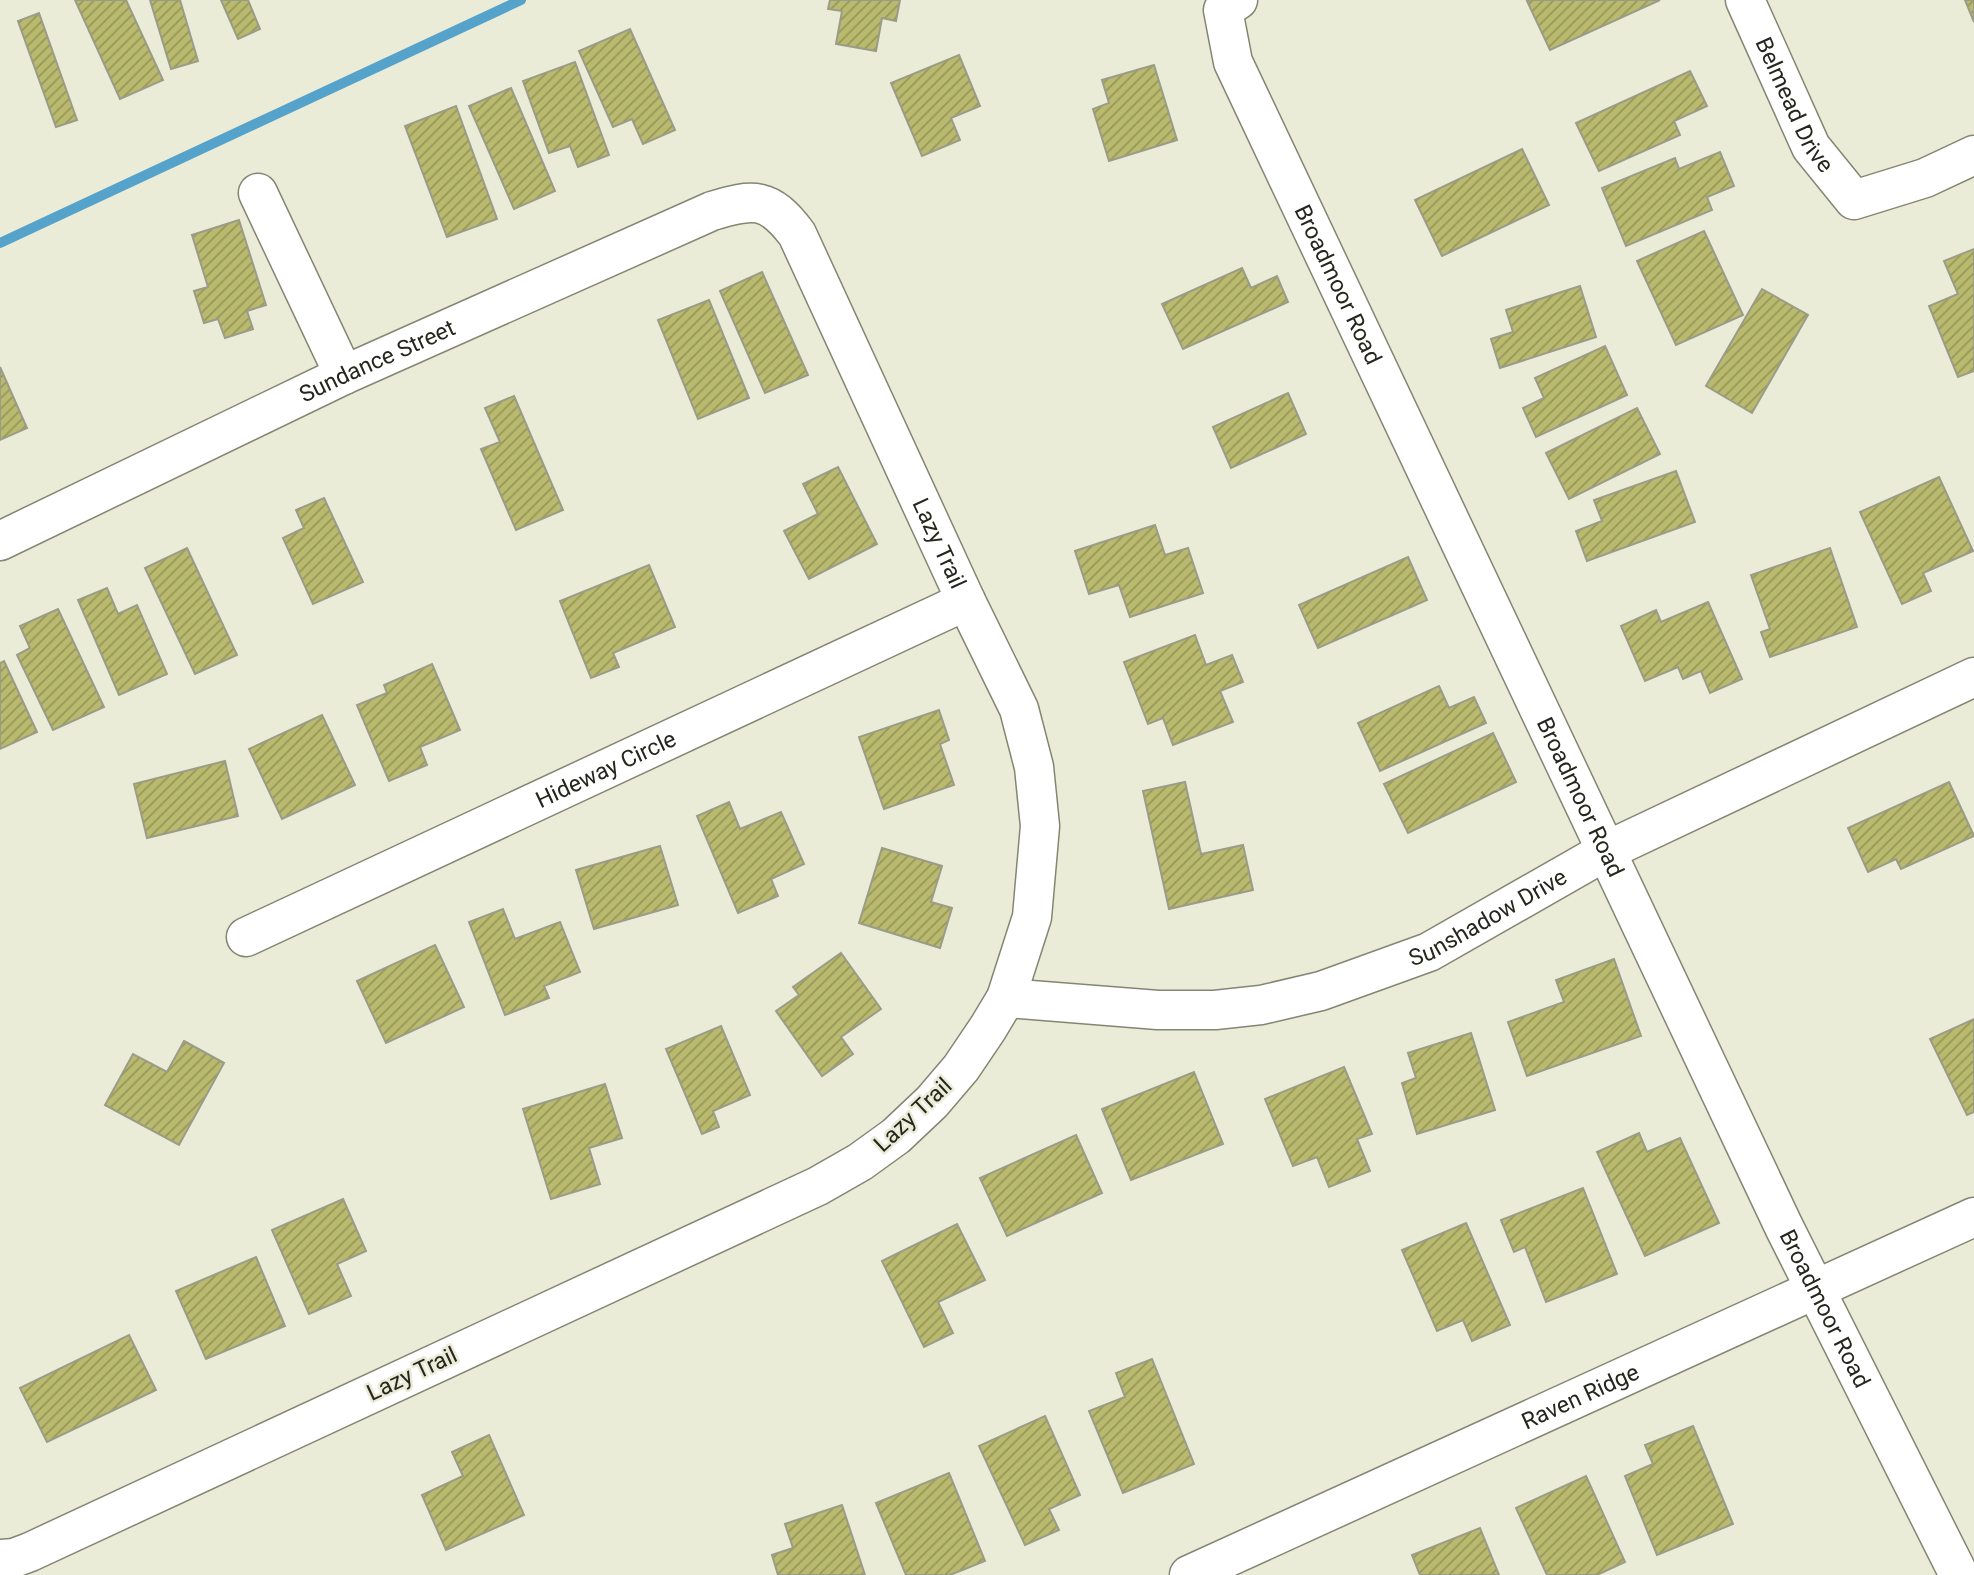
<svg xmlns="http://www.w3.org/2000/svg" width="1974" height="1575" font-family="Roboto,sans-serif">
	<defs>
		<pattern id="building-hatch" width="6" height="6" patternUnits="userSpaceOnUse" patternTransform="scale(1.75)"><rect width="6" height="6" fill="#b9ba6e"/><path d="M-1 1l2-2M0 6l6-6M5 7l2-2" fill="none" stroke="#96975a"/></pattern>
	</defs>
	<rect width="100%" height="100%" fill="#ebecd7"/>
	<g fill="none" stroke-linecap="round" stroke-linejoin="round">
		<polyline stroke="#55a2cb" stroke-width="10" points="0,243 521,0"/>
	</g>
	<g fill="url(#building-hatch)" stroke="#9b9c88" stroke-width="2">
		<polygon points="75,0 126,0 163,80 120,99"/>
		<polygon points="150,0 180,0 198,61 171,69"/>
		<polygon points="221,0 248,0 260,29 238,39"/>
		<polygon points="830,0 900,0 896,21 882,18 876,51 836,44 842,11 828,9"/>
		<polygon points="1531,0 1660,0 1550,50 1527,1"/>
		<polygon points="1965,0 1974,0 1974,22"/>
		<polygon points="39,13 77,120 56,127 18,21"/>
		<polygon points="630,29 675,130 643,144 632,119 613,127 579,51"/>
		<polygon points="959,55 980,106 951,118 960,140 922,156 891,83"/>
		<polygon points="575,62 609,155 578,167 570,146 549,153 523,81"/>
		<polygon points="1154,65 1177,140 1109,161 1093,109 1109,103 1102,80"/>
		<polygon points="1690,71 1707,106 1674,121 1680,135 1599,171 1576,123"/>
		<polygon points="511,88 555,191 514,209 469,106"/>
		<polygon points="456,106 497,219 447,237 405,126"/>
		<polygon points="1522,149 1549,205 1442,256 1415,200"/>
		<polygon points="1720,152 1734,186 1707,197 1712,210 1626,246 1602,188 1675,158 1679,169"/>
		<polygon points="239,220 266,305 247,311 253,329 225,338 218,319 204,323 194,291 208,287 192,235"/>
		<polygon points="1704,231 1743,315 1676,345 1637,261"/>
		<polygon points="1974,249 1974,371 1958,377 1929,306 1958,294 1944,261"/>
		<polygon points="1242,268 1251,288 1277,276 1288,302 1183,349 1162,304"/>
		<polygon points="762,272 808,375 765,393 720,291"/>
		<polygon points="1580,286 1596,337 1500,368 1491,339 1513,332 1506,310"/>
		<polygon points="1762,289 1808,315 1752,413 1706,386"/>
		<polygon points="709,300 749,398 698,419 658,320"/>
		<polygon points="1605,346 1627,395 1536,437 1523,408 1544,398 1535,378"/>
		<polygon points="0,367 27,428 0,440"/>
		<polygon points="1288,393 1306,434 1231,468 1213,427"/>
		<polygon points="514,396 563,510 516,530 481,449 500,442 485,408"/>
		<polygon points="1637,408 1660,454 1569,499 1546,453"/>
		<polygon points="838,467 877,544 809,579 784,531 818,514 803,484"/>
		<polygon points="1676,471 1695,522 1587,561 1576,531 1602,521 1594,500"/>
		<polygon points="1939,477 1973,551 1923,573 1931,591 1902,604 1860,512"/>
		<polygon points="324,498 363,582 313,604 283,538 304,528 296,510"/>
		<polygon points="1155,525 1165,555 1188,548 1203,593 1130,617 1119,585 1089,594 1075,551"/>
		<polygon points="187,548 237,655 195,674 145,568"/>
		<polygon points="1830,548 1857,627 1770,657 1761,632 1770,629 1751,575"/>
		<polygon points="1408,557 1427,600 1318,648 1299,605"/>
		<polygon points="649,565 675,627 613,653 619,667 591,678 560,601"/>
		<polygon points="107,588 118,614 137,605 167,674 119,695 78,600"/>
		<polygon points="1708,602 1742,679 1710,693 1701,671 1683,679 1678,667 1645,681 1621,626 1656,610 1661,622"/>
		<polygon points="58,609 104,707 53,730 17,655 30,648 20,626"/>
		<polygon points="1195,635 1206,665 1232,655 1243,682 1220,691 1233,722 1173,745 1163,718 1148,724 1124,662"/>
		<polygon points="4,661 37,732 0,749 0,663"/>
		<polygon points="432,664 460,730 420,747 427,765 389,781 357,705 387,693 384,685"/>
		<polygon points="1439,686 1449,708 1474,697 1486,723 1380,771 1358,723"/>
		<polygon points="939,710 949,740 940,744 954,785 884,809 859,737"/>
		<polygon points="322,715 355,785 282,819 249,749"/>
		<polygon points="1493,733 1516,782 1408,833 1384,784"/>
		<polygon points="225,761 238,816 147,838 134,784"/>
		<polygon points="1185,782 1201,854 1243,845 1253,890 1169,909 1143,791"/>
		<polygon points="1949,782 1974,836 1901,869 1896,859 1868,872 1848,828"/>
		<polygon points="729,802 740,829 781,812 804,864 771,879 778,896 738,913 697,816"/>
		<polygon points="660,846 678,905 594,929 576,870"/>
		<polygon points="882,848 942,866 931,902 952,908 940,948 859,923"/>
		<polygon points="503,909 515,939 560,922 580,972 544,986 549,998 505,1015 469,922"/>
		<polygon points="435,945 464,1007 386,1043 357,981"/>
		<polygon points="841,953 881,1009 841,1037 853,1054 822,1076 776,1011 799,995 793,987"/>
		<polygon points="1614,959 1641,1036 1527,1076 1508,1022 1564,1002 1556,980"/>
		<polygon points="1974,1019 1974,1112 1967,1115 1930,1039"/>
		<polygon points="721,1026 750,1095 713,1111 719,1127 702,1134 666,1049"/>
		<polygon points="1471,1033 1495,1110 1417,1134 1402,1083 1416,1078 1408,1053"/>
		<polygon points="184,1041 224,1063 179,1145 105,1105 133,1054 167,1072"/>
		<polygon points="1344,1067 1372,1134 1357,1139 1370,1171 1329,1187 1317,1157 1293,1166 1265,1099"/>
		<polygon points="1194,1072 1223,1144 1131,1180 1102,1109"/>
		<polygon points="605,1084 622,1138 589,1148 600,1184 551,1199 523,1109"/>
		<polygon points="1639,1133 1647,1152 1680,1138 1719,1223 1645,1256 1597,1152"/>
		<polygon points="1076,1135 1102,1193 1007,1236 980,1178"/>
		<polygon points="1583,1188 1617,1274 1546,1302 1525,1247 1514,1252 1501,1220"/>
		<polygon points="343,1199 366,1251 337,1264 351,1296 309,1314 272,1230"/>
		<polygon points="1466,1223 1510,1325 1472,1341 1463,1320 1437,1331 1402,1250"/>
		<polygon points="957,1224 985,1280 938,1302 953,1333 924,1347 882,1261"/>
		<polygon points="256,1257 285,1326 206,1359 176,1291"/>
		<polygon points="129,1335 156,1390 47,1442 20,1388"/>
		<polygon points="1152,1359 1194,1464 1123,1493 1089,1411 1125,1397 1116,1373"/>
		<polygon points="1045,1416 1080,1495 1049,1509 1059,1530 1025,1545 979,1446"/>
		<polygon points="1693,1426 1733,1524 1657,1555 1625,1476 1653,1464 1645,1445"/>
		<polygon points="489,1435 524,1515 446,1550 422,1495 463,1476 452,1452"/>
		<polygon points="949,1473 985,1561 950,1575 906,1575 876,1503"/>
		<polygon points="1586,1476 1625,1562 1597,1575 1547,1575 1516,1508"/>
		<polygon points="842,1505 865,1575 778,1575 772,1555 793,1548 785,1524"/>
		<polygon points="1480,1528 1499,1575 1420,1575 1412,1555"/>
	</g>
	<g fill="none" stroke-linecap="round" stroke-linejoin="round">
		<g stroke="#848572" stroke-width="41">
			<g id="minor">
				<path id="s1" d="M1238,0L1223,10L1233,62L1784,1227L1959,1575"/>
				<path id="s2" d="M1745,0L1811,147L1854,200L1925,178L1974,155"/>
				<polyline points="258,193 344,375"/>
				<path id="s3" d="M0,541L344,375L712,211C754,198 769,197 797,234L966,601L1019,709L1034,767L1040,826L1032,917L1006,998L988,1028L961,1068L932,1102L896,1136L860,1162L818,1186L30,1552L14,1558L0,1559"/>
				<path id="s4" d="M246,937L966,601"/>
				<path id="s5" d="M1006,998L1158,1010H1215L1261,1005L1321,991L1429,952L1606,851L1974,677"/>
				<path id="s6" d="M1189,1575L1974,1217"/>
			</g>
		</g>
		<use href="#minor" stroke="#fff" stroke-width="38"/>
	</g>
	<g text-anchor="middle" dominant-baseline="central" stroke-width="5" stroke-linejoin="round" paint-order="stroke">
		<g font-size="23" fill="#26261f" stroke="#ebecd7">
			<text stroke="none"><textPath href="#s2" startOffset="116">Belmead Drive</textPath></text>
			<text stroke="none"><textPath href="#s1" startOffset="317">Broadmoor Road</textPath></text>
			<text stroke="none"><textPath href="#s3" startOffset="418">Sundance Street</textPath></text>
			<text stroke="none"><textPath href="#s3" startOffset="1223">Lazy Trail</textPath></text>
			<text stroke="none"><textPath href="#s4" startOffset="397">Hideway Circle</textPath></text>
			<text stroke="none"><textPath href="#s1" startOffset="884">Broadmoor Road</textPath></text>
			<text stroke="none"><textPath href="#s5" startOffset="500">Sunshadow Drive</textPath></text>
			<text transform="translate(913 1115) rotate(-43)">Lazy Trail</text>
			<text stroke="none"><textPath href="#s1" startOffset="1451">Broadmoor Road</textPath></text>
			<text transform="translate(412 1374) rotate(-25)">Lazy Trail</text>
			<text stroke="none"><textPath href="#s6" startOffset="430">Raven Ridge</textPath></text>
		</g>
	</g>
</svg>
